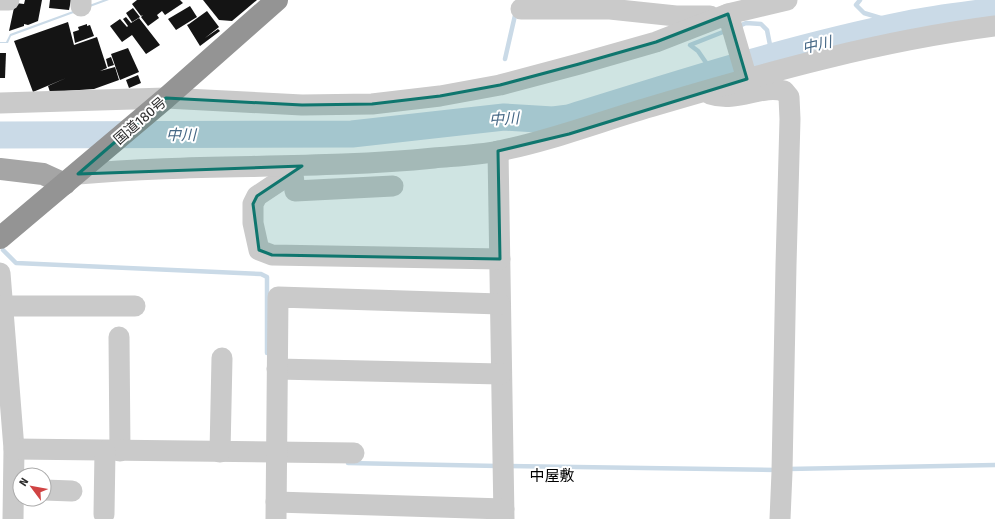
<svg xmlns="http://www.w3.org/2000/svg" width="995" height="519" font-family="'Fira Sans','Noto Sans JP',sans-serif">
	<rect width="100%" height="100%" fill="#fff"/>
	<polygon fill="#cadae7" points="103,0 109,0 11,36 8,43 0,43 0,42 6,42 10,34"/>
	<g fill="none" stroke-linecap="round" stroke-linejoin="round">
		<g stroke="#cadae7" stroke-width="4.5">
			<polyline points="860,0 856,5 864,13 884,19 882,25 870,33"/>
			<polyline points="737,27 746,23 761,24 767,30 771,50 777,55"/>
			<polyline points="505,59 516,11"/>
			<polyline points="703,76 709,67 698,51 690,45 728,30"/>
			<polyline points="3,250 16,263 261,274 267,277 267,353"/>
			<polyline points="348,463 498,466"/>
			<polyline points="508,466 776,470"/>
			<polyline points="788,469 995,465"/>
		</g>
		<path stroke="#cadae7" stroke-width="27" d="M0,135L352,134L504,117L553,120L569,118C681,83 793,47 908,24C937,18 966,15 995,11"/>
	</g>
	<g fill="#141414">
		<polygon points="25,0 42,0 38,21 28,25 24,24 24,26 9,31 15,3 24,4"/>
		<polygon points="50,0 71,0 69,10 49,8"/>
		<polygon points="137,0 180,0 183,3 165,15 162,11 157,15 159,18 148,26 141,17 143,15 141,16 132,4"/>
		<polygon points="203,0 257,0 232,21 219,20"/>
		<polygon points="190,6 197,17 176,30 168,19"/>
		<polygon points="133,8 140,17 132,22 126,13"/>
		<polygon points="207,11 219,27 205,38 218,29 220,31 200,46 187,25 189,24 196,35 189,24"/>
		<polygon points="126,17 131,23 139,18 160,45 146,54 132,35 122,42 110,26 120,19 127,27 128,26 123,19"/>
		<polygon points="68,22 74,45 97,37 107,68 100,71 115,67 119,80 94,89 50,92 48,86 66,78 33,92 14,41"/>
		<polygon points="87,24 87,26 90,25 94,36 75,43 73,32 79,30 78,27"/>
		<polygon points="128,48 139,72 120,80 111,54"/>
		<polygon points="0,53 6,53 5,78 0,78"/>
		<polygon points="111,57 114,65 108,67 106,59"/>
		<polygon points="138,75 141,83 129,88 126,80"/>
	</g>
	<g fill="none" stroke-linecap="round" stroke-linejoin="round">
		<g stroke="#cacaca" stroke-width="21">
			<polyline points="0,0 9,0"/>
			<polyline points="81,6 81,0"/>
			<polyline points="521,9 610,9 676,16 710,16"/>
			<polyline points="728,14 747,79"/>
			<path d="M710,94C737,103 762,84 784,91L789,97L790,119L786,265L782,472L780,519"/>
			<polyline points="0,103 166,98 302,105 372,104 440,96 500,85 579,64 656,42 728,14 787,0"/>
			<polyline points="498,151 504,519"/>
			<polyline points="292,166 281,180 257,196 253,204 253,223 259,250 272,255 500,259"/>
			<polyline points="292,166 295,191 393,186"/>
			<path d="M78,174C196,163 316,170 434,158C456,156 478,155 499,151C554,140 604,120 657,105C768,72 879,41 995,26"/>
			<polyline points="0,273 14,449 13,519"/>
			<polyline points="2,306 135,306"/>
			<polyline points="119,337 120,451"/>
			<polyline points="277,369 501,374"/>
			<polyline points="14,449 354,453"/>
			<polyline points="220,452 222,358"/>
			<polyline points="44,490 72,491"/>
			<polyline points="276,502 504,509"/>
			<polyline points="104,514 105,451"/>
			<polyline points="276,519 278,297 500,304"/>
		</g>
		<polyline stroke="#a5a5a5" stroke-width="22" points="0,169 43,174 65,184"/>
		<polyline stroke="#949494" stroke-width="22" points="0,238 166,98 277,0"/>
	</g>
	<path fill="#0f766e" fill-opacity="0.2" stroke="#0f766e" stroke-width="3" stroke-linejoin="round" d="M728,14L747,79L569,134L498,151L500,259L272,255L259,250L253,204L257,196L302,166L78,174L166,98L302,105L372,104L440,96L500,85L579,64L656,42Z"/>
	<g text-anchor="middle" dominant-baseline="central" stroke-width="4" stroke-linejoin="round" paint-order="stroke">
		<g font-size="14" fill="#2d2d2d" stroke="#fff">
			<text transform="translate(140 121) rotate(-41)">国道180号</text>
		</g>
		<g font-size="15" font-style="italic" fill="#456785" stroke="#fff">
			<text transform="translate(817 45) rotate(-13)">中川</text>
			<text transform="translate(504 119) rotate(-3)">中川</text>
			<text x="181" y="135">中川</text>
		</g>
		<g font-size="15" fill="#000" stroke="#fff">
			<text x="552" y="476">中屋敷</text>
		</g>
	</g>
	<g transform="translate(32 487) rotate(302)"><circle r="19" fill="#ffffff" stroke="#ababab"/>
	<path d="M0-3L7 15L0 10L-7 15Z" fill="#d04343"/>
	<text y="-6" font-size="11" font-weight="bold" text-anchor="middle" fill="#2d2d2d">N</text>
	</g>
</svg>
